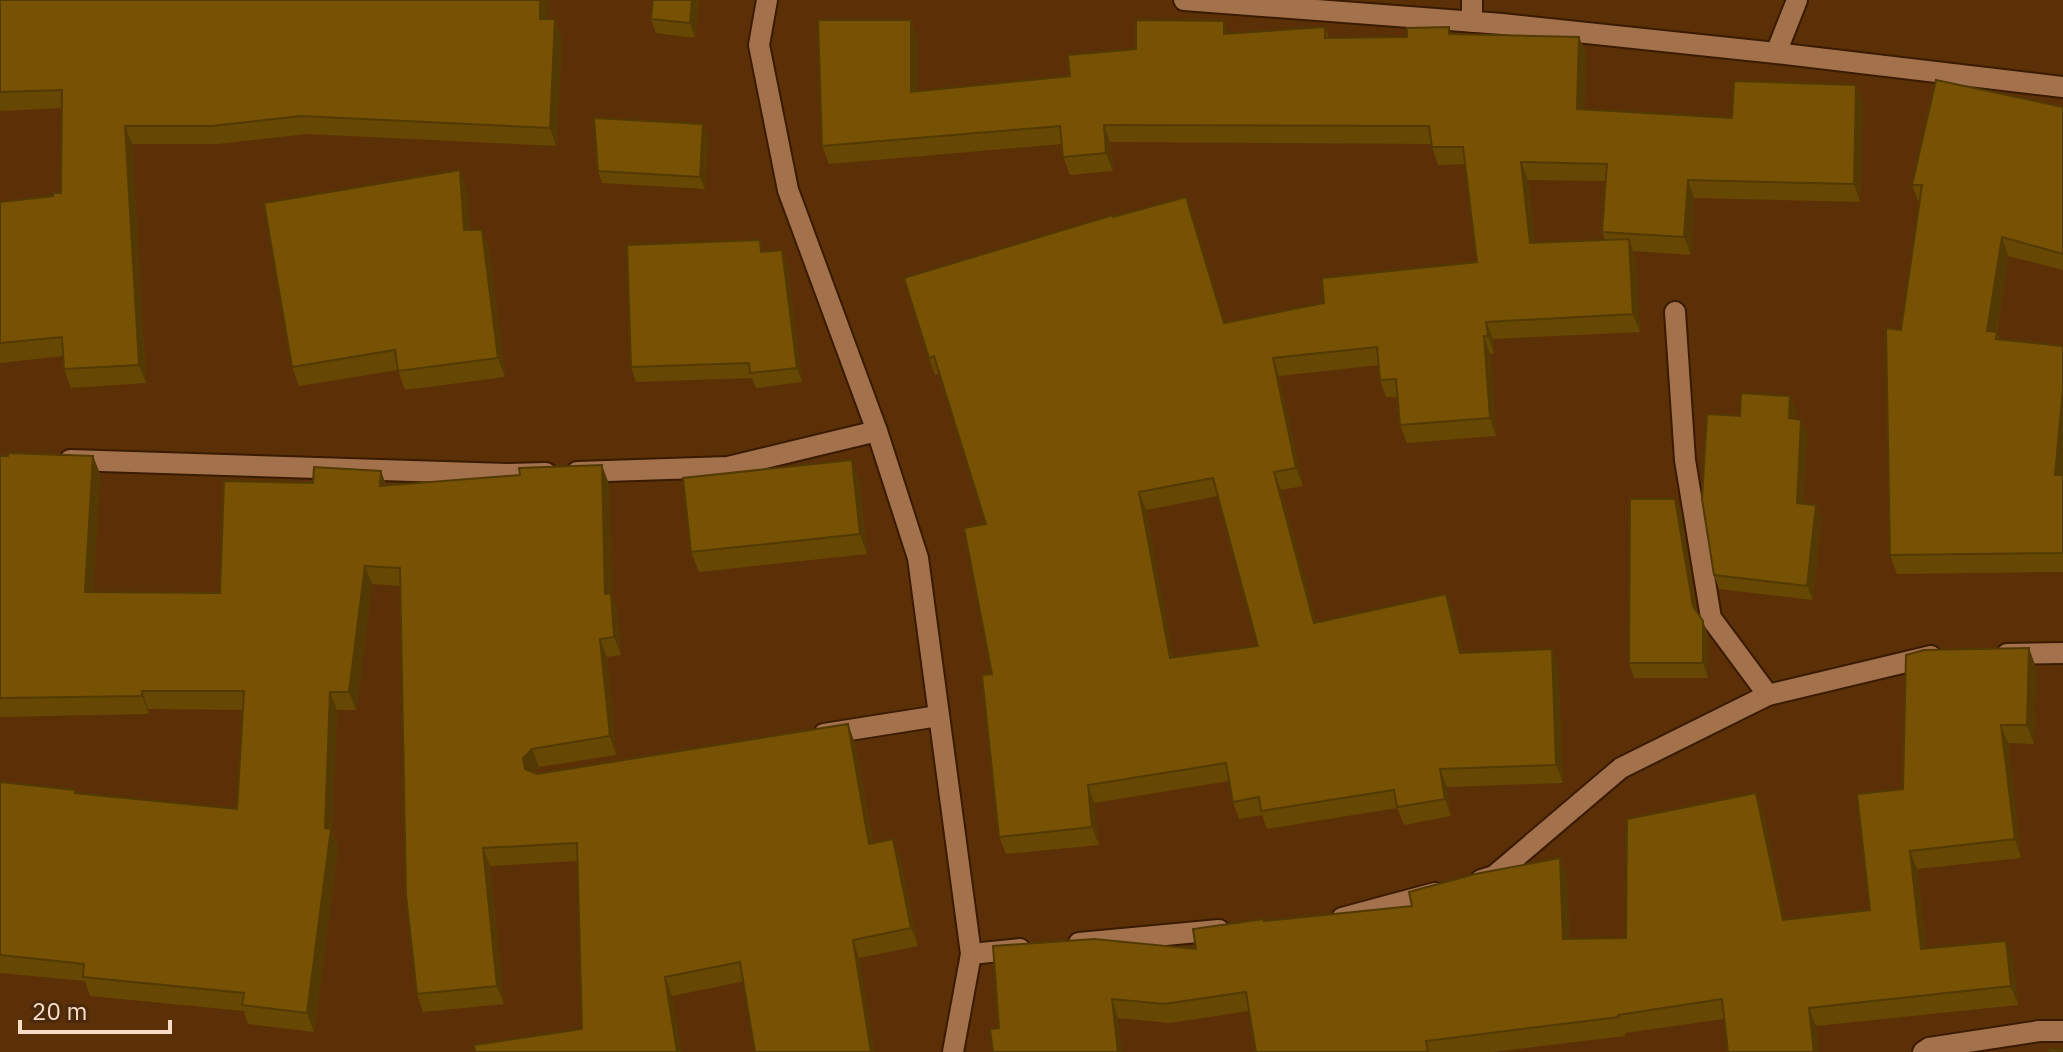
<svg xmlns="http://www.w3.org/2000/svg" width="2063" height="1052" font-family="'IBM Plex Sans',sans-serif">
	<rect width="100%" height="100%" fill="#5c3006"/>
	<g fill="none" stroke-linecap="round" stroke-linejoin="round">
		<g stroke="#3a1a00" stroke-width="24">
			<g id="street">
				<polyline points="767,0 759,45 788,190 877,431 918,558 971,954 953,1052"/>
				<polyline points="1184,0 1502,24 1776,53 2063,87"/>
				<polyline points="1472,0 1472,22"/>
				<polyline points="1776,53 1797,0"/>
				<polyline points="1675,312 1685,460 1711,618 1768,695"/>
				<polyline points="70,460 507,474 546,473"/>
				<polyline points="577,472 728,467 877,431"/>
				<polyline points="2007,654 2063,653"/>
				<polyline points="824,734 938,716"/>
				<polyline points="1481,880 1494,876 1621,768 1768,695 1931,656"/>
				<polyline points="1342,918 1435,893"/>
				<polyline points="1079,943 1219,930"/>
				<polyline points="971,954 1020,949"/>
				<polyline points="1923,1052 1929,1048 2039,1031 2063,1031"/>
			</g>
		</g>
		<use href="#street" stroke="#a3724d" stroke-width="20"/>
	</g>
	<g fill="#664703" fill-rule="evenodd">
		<polygon points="0,0 547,19 562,38 556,146 307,134 218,144 132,144 146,383 71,388 64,369 63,356 0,363 0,202 53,196 61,193 62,108 0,111"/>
		<polygon points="653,0 699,0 695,38 656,33 651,19"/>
		<path d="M1325,27L1329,38L1407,37L1452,34L1579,37L1586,54L1584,109L1732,118L1856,85L1863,102L1860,202L1694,198L1691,255L1633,251L1635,257L1640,332L1493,339L1494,354H1490L1496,436L1407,443L1400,425L1398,397H1386L1380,380L1379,365L1279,376L1303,486L1281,490L1316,623L1453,612L1462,653L1558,667L1563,783L1447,787L1451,816L1404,825L1397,808L1267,829L1262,815L1239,819L1233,802L1229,781L1094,803L1099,845L1006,854L999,837L986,524L939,374L935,375L929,358L1113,217L1186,197L1225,323L1324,303L1477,262L1466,164L1438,165L1431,144L1110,142L1113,171L1070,175L1063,157L1062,144L829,164L822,146L917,37V91L1070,76L1136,49L1229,34ZM1528,180L1606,181L1602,232L1605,240L1535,243ZM1218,496L1258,646L1173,658L1146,510Z"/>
		<polygon points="2063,107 2063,270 2008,256 1997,332 2000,340 2063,346 2063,572 1897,574 1890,555 1919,203 1912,185"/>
		<polygon points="703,124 708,136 705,189 602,183 598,171"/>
		<polygon points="460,170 467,189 469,230 482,230 489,249 505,377 405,390 398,370 299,386 292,367"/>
		<polygon points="764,252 787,265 802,382 756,388 752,378 636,382 631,367"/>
		<polygon points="1790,396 1796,410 1795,419 1807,434 1803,503 1821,520 1813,600 1719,589 1714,575 1740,416"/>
		<polygon points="0,456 93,456 100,474 93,592 220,593 381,471 386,485 609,484 612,597 617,612 621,655 607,657 616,755 539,767 533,773 537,774 855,743 873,843 900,858 918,946 672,996 681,1052 475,1052 582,1029 577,861 490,866 504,1004 423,1012 417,994 400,586 372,584 356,710 337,710 332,832 338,847 314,1032 248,1024 244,1011 90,996 85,981 0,973 0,782 77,794 237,809 243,710 148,709 149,714 0,717"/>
		<polygon points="859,480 867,554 699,572 691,552"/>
		<polygon points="1675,499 1681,513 1697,612 1703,621 1708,636 1708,678 1634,678 1629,663"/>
		<polygon points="2036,667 2034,744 2008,743 2021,858 1917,869 1926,949 2013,959 2018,1005 1816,1026 1724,1019 1625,1033 1625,1036 1493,1052 1256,1052 1249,1011 1170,1023 1118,1018 999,1028 1265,921 1412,906 1567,876 1569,939 1626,938 1763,811 1785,920 1870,910 1903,789"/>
	</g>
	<g fill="#533903">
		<polygon points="540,0 548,0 546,38 540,19"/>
		<polygon points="692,0 699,0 695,38 690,23"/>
		<polygon points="555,19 562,38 556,146 550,128"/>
		<polygon points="911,20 917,37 917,110 911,92"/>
		<polygon points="1224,21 1231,38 1224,34"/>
		<polygon points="1579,37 1586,54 1584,126 1577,109"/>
		<polygon points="1856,85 1863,102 1860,202 1854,184"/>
		<polygon points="703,124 708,136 705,189 700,177"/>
		<polygon points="1104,125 1110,142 1113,171 1106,153"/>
		<polygon points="125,126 132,144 146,383 139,365"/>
		<polygon points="1521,162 1528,180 1537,261 1530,243"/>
		<polygon points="460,170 467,189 471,249 464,230"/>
		<polygon points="1688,180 1694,198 1691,255 1684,237"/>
		<polygon points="1186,197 1193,214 1230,341 1224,323"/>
		<polygon points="482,230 489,249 505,377 498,358"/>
		<polygon points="2002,237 2008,256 1994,350 1987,331"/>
		<polygon points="1629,239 1635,257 1640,332 1633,314"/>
		<polygon points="782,250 787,265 802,382 797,368"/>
		<polygon points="1486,322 1493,339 1494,354 1488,336"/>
		<polygon points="1484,336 1490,354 1496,436 1490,418"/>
		<polygon points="1273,358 1279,376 1303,486 1296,468"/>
		<polygon points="2063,388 2063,479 2055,475"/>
		<polygon points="1790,396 1796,410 1794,433 1789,418"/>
		<polygon points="1801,420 1807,434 1802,517 1797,503"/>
		<polygon points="93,456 100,474 92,610 85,592"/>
		<polygon points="852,460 859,480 867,554 860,534"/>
		<polygon points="602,465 609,484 612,597 617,612 621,655 614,637 605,594"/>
		<polygon points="381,471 387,489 380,486"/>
		<polygon points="1274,472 1281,490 1321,641 1314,623"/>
		<polygon points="1139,492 1146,510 1177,676 1170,658"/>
		<polygon points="1675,499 1681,513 1698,620 1693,606"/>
		<polygon points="1816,505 1821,520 1813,600 1807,586"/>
		<polygon points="365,566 372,584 356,710 349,692"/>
		<polygon points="1446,594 1453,612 1466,671 1460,653"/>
		<polygon points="1703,621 1708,636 1708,678 1703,663"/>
		<polygon points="600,639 607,657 616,755 610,736"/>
		<polygon points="2029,648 2036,667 2034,744 2027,725"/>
		<polygon points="1552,649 1558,667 1563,783 1556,765"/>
		<polygon points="142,691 148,709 149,714 142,696"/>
		<polygon points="330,692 337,710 332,832 338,847 314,1032 307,1013 325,828"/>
		<polygon points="848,724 855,743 876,862 869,844"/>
		<polygon points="2001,725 2008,743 2021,858 2015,839"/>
		<polygon points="532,749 539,767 530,776 525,769 523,758"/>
		<polygon points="1440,769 1447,787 1451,816 1445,799"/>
		<polygon points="1088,785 1094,803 1099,845 1092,827"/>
		<polygon points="1756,793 1763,811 1789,939 1783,920"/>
		<polygon points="893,839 900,858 918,946 911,928"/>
		<polygon points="483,848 490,866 504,1004 497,986"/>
		<polygon points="1910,851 1917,869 1928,968 1921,949"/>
		<polygon points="1560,858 1567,876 1570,957 1563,939"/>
		<polygon points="853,940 859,958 875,1052 871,1052"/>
		<polygon points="2006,941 2013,959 2018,1005 2011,986"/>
		<polygon points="665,977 672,996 681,1052 677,1052"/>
		<polygon points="1112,999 1118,1018 1122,1052 1118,1052"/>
		<polygon points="1809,1008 1816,1026 1819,1052 1814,1052"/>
	</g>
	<g fill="#775204" stroke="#533903" stroke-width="2" fill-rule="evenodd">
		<polygon points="0,0 540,0 540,19 555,19 550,128 301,116 211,126 125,126 139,365 64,369 62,337 0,343 0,202 53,196 53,193 61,193 62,90 0,92"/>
		<polygon points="653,0 692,0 690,23 651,19"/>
		<path d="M818,20H911V92L1070,76L1068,55L1136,49V20L1224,21V34L1325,27V38L1407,37V28L1449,27V34L1579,37L1577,109L1732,118L1734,81L1856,85L1854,184L1688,180L1684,237L1602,232L1607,164L1521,162L1530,243L1629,239L1633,314L1486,322L1488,336H1484L1490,418L1400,425L1396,379L1380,380L1377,347L1273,358L1296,468L1274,472L1314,623L1446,594L1460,653L1552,649L1556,765L1440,769L1445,799L1397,807L1394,790L1261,811L1259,797L1233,802L1226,763L1088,785L1092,827L999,837L982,675L992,674L964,528L986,524L934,356L929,358L904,278L1113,215V217L1186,197L1224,323L1324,303L1322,278L1477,262L1463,147H1432L1429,126L1104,125L1106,153L1063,157L1060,126L822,146ZM1213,478L1258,646L1170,658L1139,492Z"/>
		<polygon points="1936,80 2063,107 2063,254 2002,237 1987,331 1997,332 1996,339 2063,346 2063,388 2055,475 2063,475 2063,553 1890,555 1886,328 1901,330 1922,185 1912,185"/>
		<polygon points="594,118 703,124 700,177 598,171"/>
		<polygon points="460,170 464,230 482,230 498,358 398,371 395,350 292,367 264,203"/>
		<polygon points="760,240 761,252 782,250 797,368 750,373 749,363 631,367 627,245"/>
		<polygon points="1741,393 1790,396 1789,418 1801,420 1797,503 1816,505 1807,586 1714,575 1702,499 1707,414 1740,416"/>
		<polygon points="8,453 93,456 85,592 220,593 224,481 313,483 314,467 381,471 380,486 520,475 519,468 602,465 605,594 611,593 614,637 600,639 610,736 532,749 523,758 525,769 537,774 848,724 869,844 893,839 911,928 853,940 871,1052 755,1052 740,962 665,977 677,1052 475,1052 474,1045 582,1029 577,843 483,848 497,986 417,994 406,895 400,568 365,566 349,692 330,692 325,828 331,829 307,1013 242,1005 244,993 83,977 84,964 0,955 0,782 75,790 75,793 237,809 244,691 142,691 142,696 0,698 0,456 8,456"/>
		<polygon points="852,460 860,534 691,552 683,478"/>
		<polygon points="1630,499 1675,499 1693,606 1703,621 1703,663 1629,663"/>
		<polygon points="2029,648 2027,725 2001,725 2015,839 1910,851 1921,949 2006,941 2011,986 1809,1008 1814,1052 1728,1052 1722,999 1618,1015 1619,1017 1426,1041 1428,1052 1256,1052 1246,992 1164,1004 1112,999 1118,1052 993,1052 990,1029 999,1028 993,946 1094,939 1196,949 1193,929 1264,919 1264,921 1412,906 1409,892 1475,874 1560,858 1563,939 1626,938 1627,819 1756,793 1783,920 1870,910 1857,794 1903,789 1906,655 1924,650"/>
		<polygon points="2049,1049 2063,1050 2063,1052 2049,1052"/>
	</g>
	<path d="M20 1020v12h150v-12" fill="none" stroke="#f8dcc8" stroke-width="4"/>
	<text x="32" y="1020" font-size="24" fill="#f8dcc8" stroke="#4b290c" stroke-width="6" paint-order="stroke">20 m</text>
</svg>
